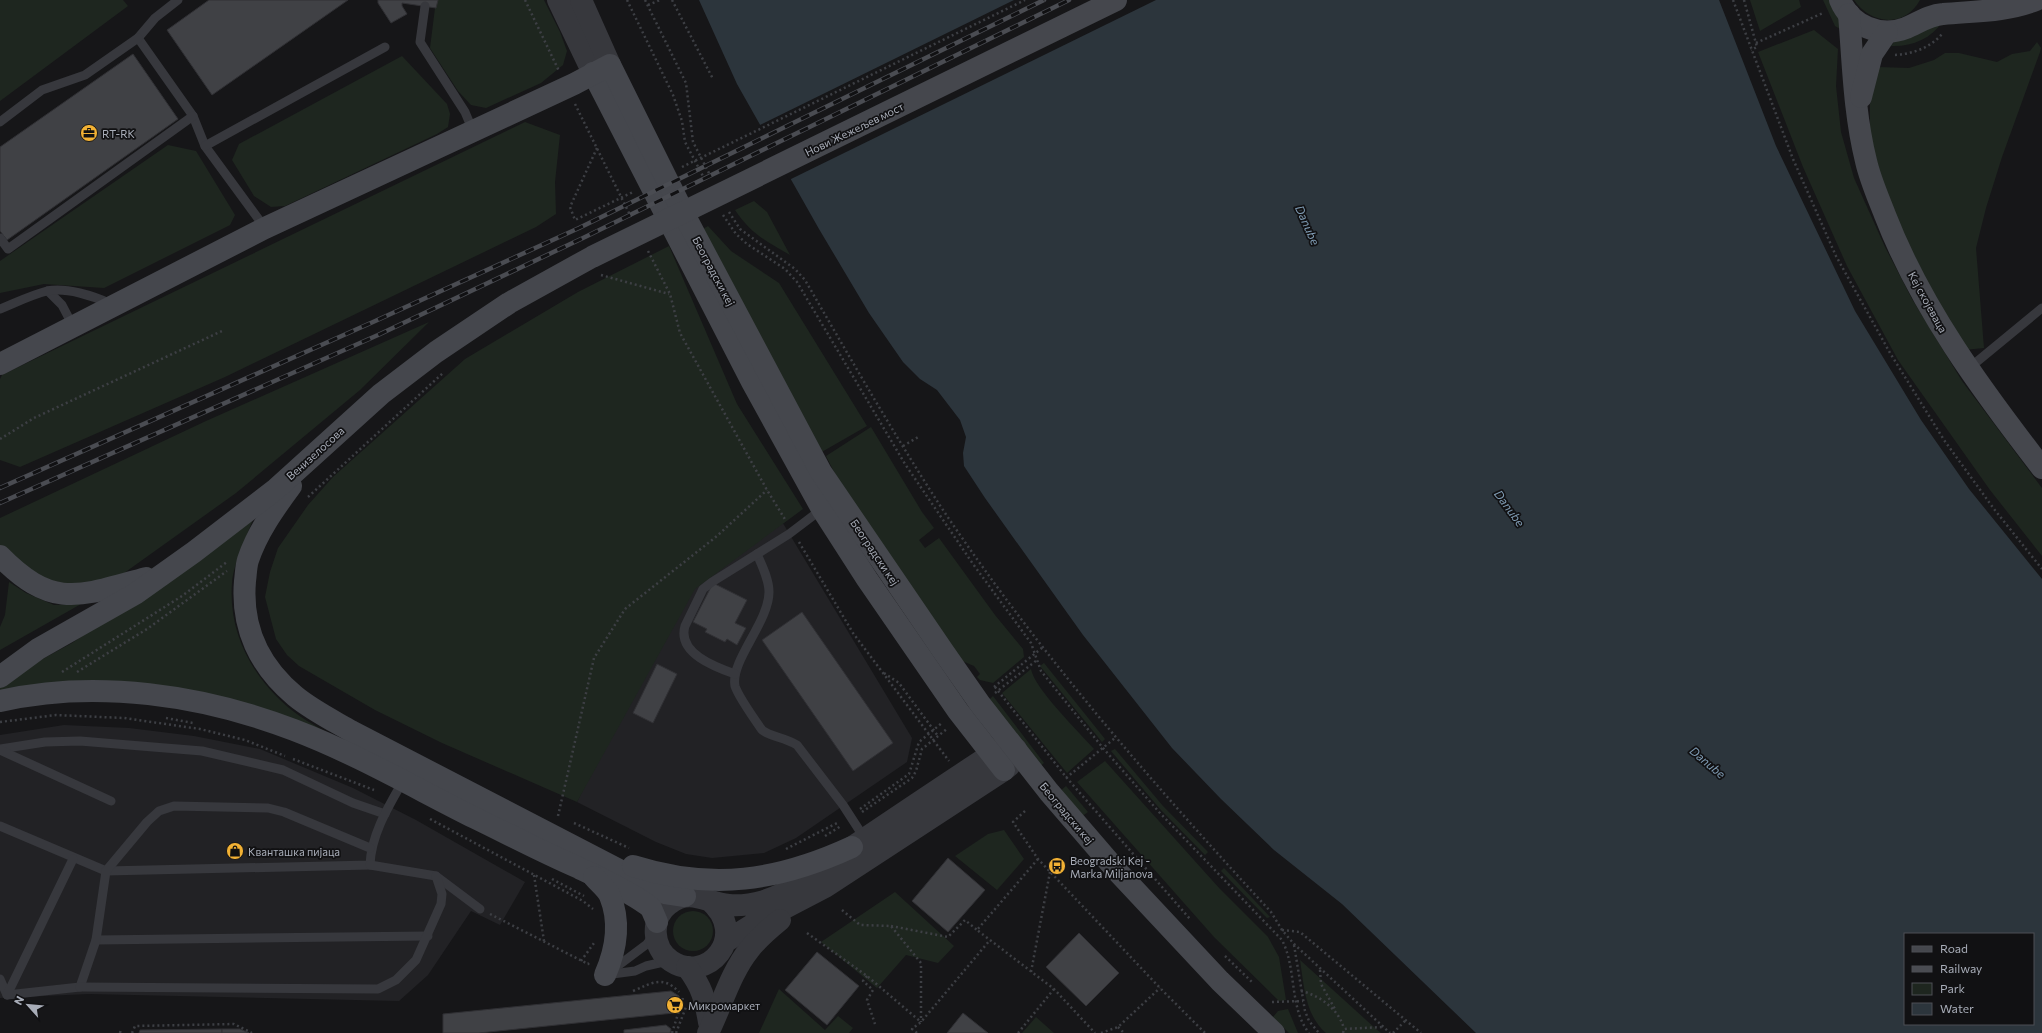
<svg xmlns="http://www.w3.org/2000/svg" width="2042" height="1033" font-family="Commissioner,sans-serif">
	<rect width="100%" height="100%" fill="#161618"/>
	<g fill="#222225">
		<polygon points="781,520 912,738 907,762 796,838 764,853 712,858 686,854 656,842 577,802 678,600"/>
		<polygon points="64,725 129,728 194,736 260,749 353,788 416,820 525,882 500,925 471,911 428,975 399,1001 89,994 0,998 0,735"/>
	</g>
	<g fill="#1e261f">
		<polygon points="0,0 123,0 128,6 0,101"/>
		<polygon points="436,0 544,0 560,32 567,51 563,65 541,83 486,108 471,105 458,91 430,48"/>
		<polygon points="1750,0 1799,0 1801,7 1760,31"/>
		<polygon points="1823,0 1836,0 1845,32 1835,26"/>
		<path d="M1854,0H1920C1905,28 1871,25 1854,0Z"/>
		<path d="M1942,22C1931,39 1911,47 1891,46L1896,39Z"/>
		<polygon points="1814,30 1838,49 1836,86 1841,132 1854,178 1885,247 1912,299 1962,381 2042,488 2042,556 1990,490 1898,360 1847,266 1803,167 1758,52"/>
		<polygon points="2037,42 2041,48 2040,52 2002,157 1986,208 1976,248 1984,348 1964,350 1918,265 1880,185 1870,133 1870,104 1878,67 1909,68 1934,60 1945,53 1959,53 1997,62 2012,54 2030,51"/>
		<polygon points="402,56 447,104 450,114 448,127 437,134 285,206 271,207 254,196 232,160 239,144"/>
		<polygon points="525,122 560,135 555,182 556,214 536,227 225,377 20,467 0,460 0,379 2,375"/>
		<polygon points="168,145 196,151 235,215 230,225 104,288 44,284 0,293 0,261"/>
		<path d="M754,201L767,212L790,255C766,241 751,234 735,210Z"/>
		<polygon points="708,226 731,251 779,283 867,426 820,453 698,232"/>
		<polygon points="669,246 737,404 803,509 695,589 577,802 442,743 375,710 299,666 287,655 276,639 265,597 270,572 278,548 308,505 333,477 465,359 578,292"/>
		<polygon points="429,322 360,390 236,493 120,576 91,586 46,585 0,547 0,518 206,421"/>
		<polygon points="871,427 922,512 934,528 919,540 925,548 939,538 995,615 1023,649 1024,657 993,683 980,680 977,677 980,674 974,666 960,660 852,507 826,456"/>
		<path d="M254,517C247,535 233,565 232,583C228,632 252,677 289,708C303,720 322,729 338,739L226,702L0,692V685L15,674L72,643Z"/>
		<polygon points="9,582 26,593 54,605 81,604 0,650 0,627 5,615"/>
		<polygon points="1044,663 1105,739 1102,742 1040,666"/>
		<path d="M1031,669C1034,688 1079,732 1094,749L1067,773L1002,693Z"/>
		<polygon points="993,696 1044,763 1039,767 988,701"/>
		<polygon points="1115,749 1163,806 1208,852 1205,855 1160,809 1111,751"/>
		<polygon points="1105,761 1220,889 1268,937 1279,957 1286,1000 1279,1001 1214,937 1077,782"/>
		<polygon points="1066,786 1088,812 1081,817 1059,792"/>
		<polygon points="1004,830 1024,859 997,890 955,856 988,834"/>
		<polygon points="1224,868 1270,917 1267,918 1221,871"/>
		<polygon points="895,892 954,946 938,963 906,955 877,988 821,942"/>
		<circle cx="693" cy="931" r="20"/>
		<path d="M1300,960L1376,1029L1381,1033H1326C1305,1015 1304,986 1300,960Z"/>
		<polygon points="779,989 825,1030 838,1016 853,1028 849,1033 759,1033"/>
		<polygon points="1288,1009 1298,1033 1289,1033 1273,1017 1278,1011"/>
		<polygon points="1036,1017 1054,1033 1022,1033"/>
	</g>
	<path fill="#2c353c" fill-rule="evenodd" d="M699,0H1719L1776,146L1855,311L1921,420L1969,489L2042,579V1033H1476L1342,904L1274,850L1221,799L1172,748L1083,635L985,498L964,466L963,453L966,437L960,420L937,390L920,379L903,362L869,313L819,229L737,84ZM1905,934H2033V1024H1905Z"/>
	<polygon fill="#161618" points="1014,0 1156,0 789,180 758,126"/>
	<g fill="#404145" stroke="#303034">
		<polygon points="209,0 348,0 212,95 167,30"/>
		<polygon points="378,0 438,0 436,8 402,3 402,6 407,14 391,23 378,3"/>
		<polygon points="133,54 178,119 7,240 0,231 0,147"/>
		<polygon points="713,583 747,600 735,623 746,628 737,645 727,639 725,642 705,632 707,629 693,622"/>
		<polygon points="802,612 893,743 853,771 762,640"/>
		<polygon points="657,664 677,674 653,723 633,713"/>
		<polygon points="948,858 985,890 948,932 912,901"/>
		<polygon points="1079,933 1119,973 1086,1006 1046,967"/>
		<polygon points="817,952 859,986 827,1025 785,990"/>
		<polygon points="671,991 679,996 680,1004 674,1013 479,1033 443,1033 443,1014"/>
		<polygon points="963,1013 988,1033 947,1033"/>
		<polygon points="666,1025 671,1029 670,1033 624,1033 624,1030"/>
		<polygon points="222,1029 222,1033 139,1033 140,1030"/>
		<polygon points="222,1029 240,1029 249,1033 222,1033"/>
	</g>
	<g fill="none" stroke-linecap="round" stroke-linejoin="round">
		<g stroke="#3d3f44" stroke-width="2.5" stroke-dasharray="2 3" stroke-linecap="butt">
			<polyline points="525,0 559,71"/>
			<polyline points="627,0 673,95 682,121 685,142 705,180"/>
			<polyline points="645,0 686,83 693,142 711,177"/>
			<polyline points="672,0 713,79"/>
			<polyline points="1733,0 1793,159 1836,256 1890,353 1944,440 1994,509 2042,569"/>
			<polyline points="1744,0 1757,47 1751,50"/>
			<polyline points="648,5 660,0"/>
			<polyline points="1756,43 1823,13"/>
			<path d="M1895,55C1912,54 1930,48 1942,34"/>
			<polyline points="575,104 631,217"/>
			<polyline points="597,148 570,207 575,220 633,192"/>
			<polyline points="682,167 1025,0"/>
			<path d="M729,212L740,229L795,269L805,280C849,356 893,433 941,507C1038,652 1153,784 1271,912L1282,930L1294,944L1390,1033"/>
			<path d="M723,215L736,234L747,244L785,269L797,282L905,464L973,564L1031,643L1041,671L1103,748L1159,812L1282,940C1297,969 1289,1008 1309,1033"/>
			<polyline points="648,251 670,294 680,333 767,490 786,521"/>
			<polyline points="601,275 669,294"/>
			<polyline points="0,439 34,418 222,331"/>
			<polyline points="903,446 920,436"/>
			<polyline points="308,497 443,373"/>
			<polyline points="799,542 853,633 949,761"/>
			<polyline points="62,672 182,596 227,562"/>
			<polyline points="77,672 147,629 227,571"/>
			<polyline points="884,673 899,683 938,736"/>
			<polyline points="994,687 1043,647"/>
			<polyline points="995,687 1066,777 1190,919"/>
			<polyline points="995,693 1037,660"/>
			<polyline points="166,718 193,723"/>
			<polyline points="0,722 56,715 124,718 200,729 245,740 285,756"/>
			<polyline points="293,759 374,790"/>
			<polyline points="1066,778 1115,738"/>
			<polyline points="860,809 909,774 919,742 943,722"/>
			<polyline points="1025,811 1013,822 1038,859 1160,988 1205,1033"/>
			<polyline points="862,812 912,778 916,771 922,749 948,728"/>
			<polyline points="558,816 594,658 625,609 717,536 767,490"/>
			<polyline points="430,819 583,901 593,909"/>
			<polyline points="574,823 629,848"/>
			<polyline points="825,836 841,826"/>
			<polyline points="786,849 839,822"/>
			<polyline points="1038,859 977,930 1054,989 1095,1033"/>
			<polyline points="534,875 544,941"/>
			<polyline points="552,879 584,896"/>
			<polyline points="842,910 860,925 891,926 921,963 921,1022"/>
			<polyline points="490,914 588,964 589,963"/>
			<polyline points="891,926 948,937 965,920 977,930"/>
			<polyline points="1282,930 1300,932 1421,1033"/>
			<polyline points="807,933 867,976 921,1022"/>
			<polyline points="1294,945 1305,1011 1309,1021 1319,1033"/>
			<polyline points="1225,956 1253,983"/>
			<polyline points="581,961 594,943"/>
			<polyline points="1320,970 1321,984 1336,1011"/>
			<polyline points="1031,972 1050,872"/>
			<polyline points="867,976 863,981 873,990 867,1000 875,1024"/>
			<path d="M633,991C652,983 663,975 679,992"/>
			<path d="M1301,991C1319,995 1339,1009 1344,1029"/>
			<polyline points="1272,1002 1303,1001"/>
			<polyline points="1118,1027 1124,1033"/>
			<polyline points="120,1033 121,1029"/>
			<polyline points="132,1033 135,1026 234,1024 252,1033"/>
			<polyline points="672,1033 683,998"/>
			<polyline points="676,1033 686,1007"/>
			<polyline points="917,1033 912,1029 921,1022 990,940"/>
			<polyline points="1018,1033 1054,989"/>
			<polyline points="1101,1033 1118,1027 1160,988"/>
			<polyline points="1343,1033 1344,1029 1384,1027"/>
			<polyline points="1393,1033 1406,1020"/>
		</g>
		<g stroke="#37383d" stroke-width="9">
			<polyline points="178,0 155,18 138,38 193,116 205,146 265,228"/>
			<polyline points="425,6 420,42 465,112 473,131"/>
			<polyline points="0,122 42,90 85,75 138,38"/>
			<polyline points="205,146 385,47"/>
			<polyline points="0,238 8,249 193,116"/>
			<polyline points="48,291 62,305 73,326"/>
			<path d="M0,309C15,303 31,295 47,291C66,287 94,296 111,304"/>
			<polyline points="1968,369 2042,308"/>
			<path d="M757,554C762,566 769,579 769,592C769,622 730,661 735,686C738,696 755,720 762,730C771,737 784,737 797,745L843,805L865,839"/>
			<path d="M735,674C715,667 677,653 685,626L703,589L712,582L789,534L822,509"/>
			<polyline points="0,749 45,742 80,741 202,751 283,770 353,803 385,814"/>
			<polyline points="0,750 111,801"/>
			<path d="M0,826L106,871L370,865C371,835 388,807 403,781"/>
			<polyline points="370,865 436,876 480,909"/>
			<polyline points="96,940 428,936"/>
			<polyline points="611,971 647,944 653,936"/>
			<polyline points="605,975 635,971 646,966 668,961"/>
			<polyline points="0,979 7,995 80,987 96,940 106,871 147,822 159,811 174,806 268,808 284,812 370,848"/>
			<polyline points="80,987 378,989 396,980 416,960 441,904 442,894 436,876"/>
			<polyline points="7,995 73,859"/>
		</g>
		<g stroke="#37383d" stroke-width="22">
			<polyline points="558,0 593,73"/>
			<polyline points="581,0 610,65"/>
			<path d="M709,900C751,936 707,985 671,961C652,948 650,918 669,904C691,887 706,903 729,905C740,906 753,904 764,901C799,890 824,866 854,846C900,815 946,784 992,754L1000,750L1016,749L1010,765L1004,770L825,887L752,925L725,942"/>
			<path d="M687,967C702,987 705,999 709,1022"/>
			<path d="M708,1033C721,1007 731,972 749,950C758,938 769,929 780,920"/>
		</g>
		<g stroke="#45474d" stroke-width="22">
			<path d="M1840,0C1851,26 1880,38 1906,28C1918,23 1929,15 1943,14C1975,11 2005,12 2036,0"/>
			<path d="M1849,14C1853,63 1854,113 1866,161C1870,179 1878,197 1885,215C1921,308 1981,389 2042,468"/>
			<polyline points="593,73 752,382 822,509 867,579 958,711 1004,770"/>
			<polyline points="1861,97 1872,54 1887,32"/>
			<polyline points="0,364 265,228 574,84 610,65 686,218 821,472 943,651 980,704 1049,792 1117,871 1220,981 1274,1033"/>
			<path d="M291,486C274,509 257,533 248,560C246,566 246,574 245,581C241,627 259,666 295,696C312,710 332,720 351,731L650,886L665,893L685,896"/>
			<path d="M0,556C53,610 80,596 146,578"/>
			<polyline points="0,677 38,649 135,594 194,552 276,489 381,394 436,352 509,303 592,257 1116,0"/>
			<path d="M0,701C96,679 203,695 294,730C357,754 415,788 475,818C510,835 544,853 579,868C602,879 625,889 646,904L651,908L657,922"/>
			<path d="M633,866C712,891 778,881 852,847"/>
			<path d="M594,877C599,883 607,889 610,896C621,923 616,950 605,975"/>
		</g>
		<g stroke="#4a4c52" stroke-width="4.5">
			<g id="rail">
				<polyline points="0,488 373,322 579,228 1044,0"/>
				<polyline points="0,503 378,335 583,238 1069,0"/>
			</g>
		</g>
		<use href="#rail" stroke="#111113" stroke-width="3" stroke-dasharray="9" stroke-linecap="butt"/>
	</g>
	<defs>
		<g id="office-disc" transform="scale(0.9)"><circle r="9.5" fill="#f2b134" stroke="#111113"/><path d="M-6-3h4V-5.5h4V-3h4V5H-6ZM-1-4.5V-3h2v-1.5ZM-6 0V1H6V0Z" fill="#111"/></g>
		<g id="shop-disc" transform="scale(0.9)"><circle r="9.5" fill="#f2b134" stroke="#111113"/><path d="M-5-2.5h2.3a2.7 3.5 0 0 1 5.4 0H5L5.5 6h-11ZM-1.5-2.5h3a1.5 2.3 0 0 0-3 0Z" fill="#111"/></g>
		<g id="bus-disc" transform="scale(0.9)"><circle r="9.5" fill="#f2b134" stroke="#111113"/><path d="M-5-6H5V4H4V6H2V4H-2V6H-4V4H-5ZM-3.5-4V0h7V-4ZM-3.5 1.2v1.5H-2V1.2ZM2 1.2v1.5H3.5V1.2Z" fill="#111"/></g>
		<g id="supermarket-disc" transform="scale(0.9)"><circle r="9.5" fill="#f2b134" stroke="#111113"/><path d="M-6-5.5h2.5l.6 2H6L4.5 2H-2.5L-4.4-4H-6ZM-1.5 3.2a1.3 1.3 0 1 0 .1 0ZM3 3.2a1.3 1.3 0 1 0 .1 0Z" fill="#111"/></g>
	</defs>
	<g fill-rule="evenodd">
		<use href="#office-disc" x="89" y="133"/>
		<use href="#shop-disc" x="235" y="851"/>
		<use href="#bus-disc" x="1057" y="866"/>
		<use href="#supermarket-disc" x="675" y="1005"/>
	</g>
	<g text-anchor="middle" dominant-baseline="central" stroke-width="3.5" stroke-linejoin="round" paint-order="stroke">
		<g font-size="11" fill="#a8adb8" stroke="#111113">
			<text transform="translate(854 129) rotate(-26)">Нови Жежељев мост</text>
			<text transform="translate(714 271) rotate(62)">Београдски кеј</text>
			<text transform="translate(1928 302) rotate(61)">Кеј скојеваца</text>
			<text transform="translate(315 453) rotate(-42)">Венизелосова</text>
			<text transform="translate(875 552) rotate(56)">Београдски кеј</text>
			<text transform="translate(1067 813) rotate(50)">Београдски кеј</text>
		</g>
		<g font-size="11" fill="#a8adb8" stroke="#111113" text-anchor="start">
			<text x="102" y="133">RT-RK</text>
			<text x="248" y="851">Кванташка пијаца</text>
			<text x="1070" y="860">Beogradski Kej -<tspan x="1070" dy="13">Marka Miljanova</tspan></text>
			<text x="688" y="1005">Микромаркет</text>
		</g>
		<g font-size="12" font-style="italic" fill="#7f9bb3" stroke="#111113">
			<text transform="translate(1308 225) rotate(66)">Danube</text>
			<text transform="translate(1510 508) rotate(54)">Danube</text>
			<text transform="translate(1708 762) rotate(40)">Danube</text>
		</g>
	</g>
	<rect x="1904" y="933" width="130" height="92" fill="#111113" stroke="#4d4f55"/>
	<rect x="1912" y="946" width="20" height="6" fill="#45474d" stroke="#4d4f55"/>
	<text x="1940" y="953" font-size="12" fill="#a8adb8">Road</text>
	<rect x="1912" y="966" width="20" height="6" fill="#4a4c52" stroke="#4d4f55"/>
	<text x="1940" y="973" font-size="12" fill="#a8adb8">Railway</text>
	<rect x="1912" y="983" width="20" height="12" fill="#1e261f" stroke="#4d4f55"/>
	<text x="1940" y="993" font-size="12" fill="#a8adb8">Park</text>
	<rect x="1912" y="1003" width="20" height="12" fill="#2c353c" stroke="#4d4f55"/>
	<text x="1940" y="1013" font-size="12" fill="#a8adb8">Water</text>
	<g transform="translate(28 1005) rotate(297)" stroke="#111113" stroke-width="3" paint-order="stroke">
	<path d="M0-3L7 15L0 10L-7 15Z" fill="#a8adb8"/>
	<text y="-6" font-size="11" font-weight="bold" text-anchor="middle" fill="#a8adb8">N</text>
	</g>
</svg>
